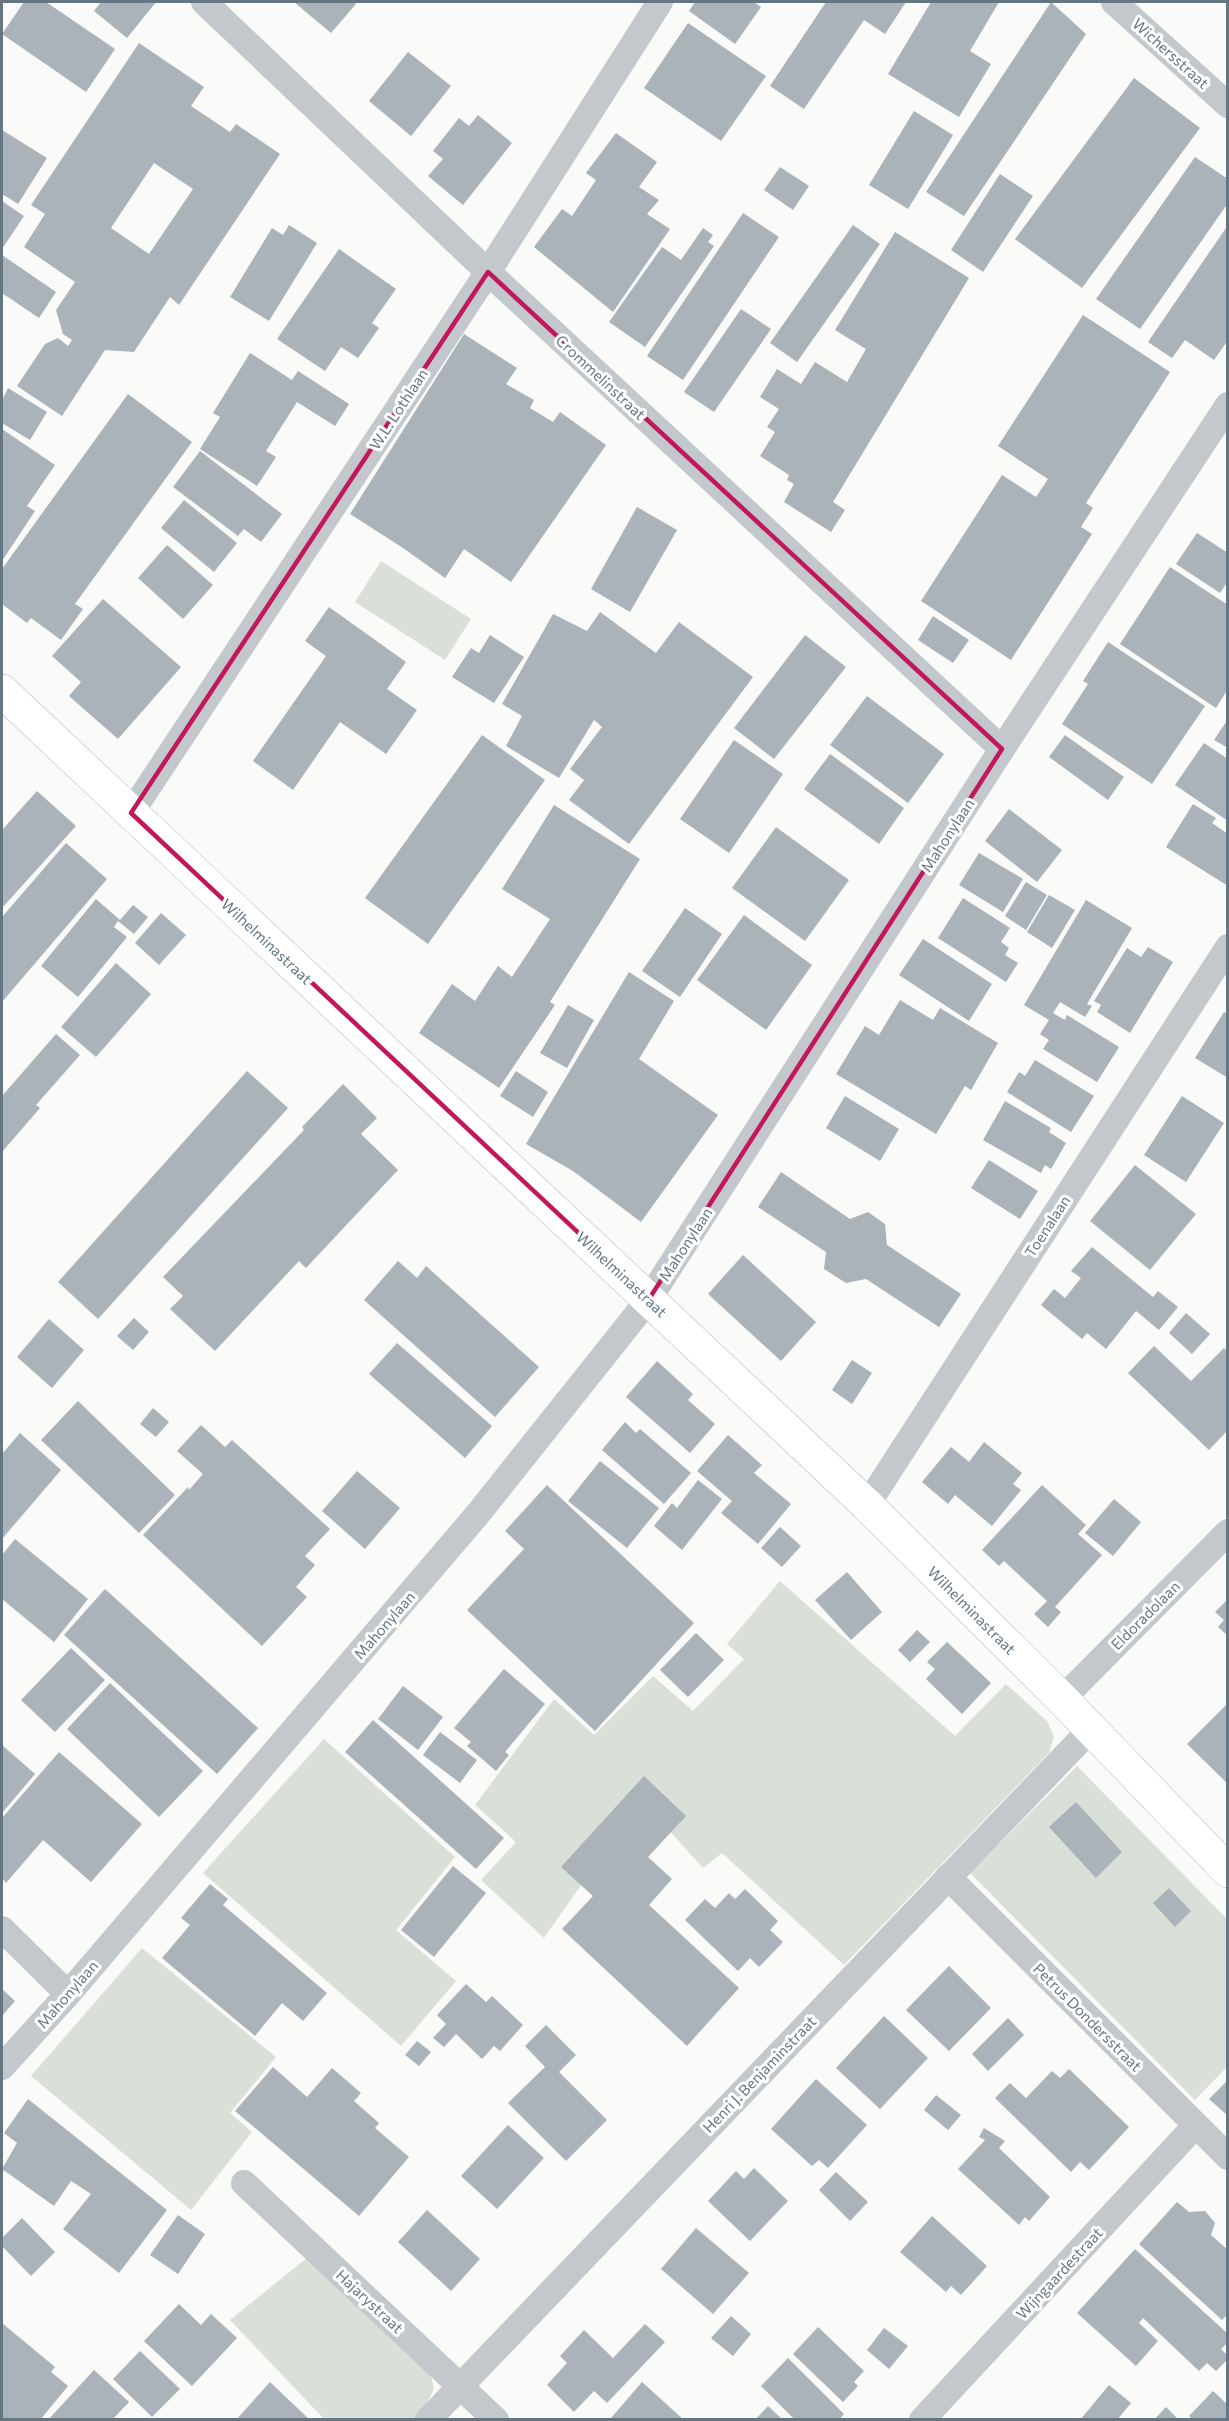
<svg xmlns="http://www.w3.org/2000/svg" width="1229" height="2421" font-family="Commissioner,sans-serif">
	<rect width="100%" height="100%" fill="#fafaf8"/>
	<g fill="#dadfd7">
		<polygon points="381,561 471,619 445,660 355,602"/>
		<polygon points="780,1581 955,1736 1006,1684 1047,1721 1054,1736 1049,1753 844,1965 722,1853 703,1868 667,1828 612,1841 544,1938 481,1880 516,1842 475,1805 554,1699 594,1735 653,1676 693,1711 744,1659 727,1644"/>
		<polygon points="324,1739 455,1857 396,1930 456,1981 401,2046 203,1873"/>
		<polygon points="1077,1766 1227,1919 1227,2067 1195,2100 970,1873"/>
		<polygon points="142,1948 276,2057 230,2113 252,2132 191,2210 31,2076"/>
		<polygon points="308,2257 431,2375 434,2389 421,2414 416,2419 324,2419 230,2320"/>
	</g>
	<g fill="#aab3b9" fill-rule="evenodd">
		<polygon points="24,2 46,2 115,49 86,92 2,34"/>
		<polygon points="101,2 156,2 127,38 94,11"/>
		<polygon points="294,2 353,2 356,4 331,33"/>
		<polygon points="695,2 754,2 761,7 735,44 689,11"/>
		<polygon points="826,2 906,2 885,34 864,20 804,109 770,86"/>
		<polygon points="931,2 999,2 970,51 991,64 959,117 888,74"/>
		<polygon points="1051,2 1086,34 964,216 926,192"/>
		<polygon points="688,23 766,76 721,141 644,88"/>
		<path d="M139,43L204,87L191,106L230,132L236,124L280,154L179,305L170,297L134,352L105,350L62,416L17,386L45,344L58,338L68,346L72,340L63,334L56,310L75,282L24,247L45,214L31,205ZM154,163L193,189L149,254L111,228Z"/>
		<polygon points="408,52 451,86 411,136 369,101"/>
		<polygon points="1134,78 1200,128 1082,288 1015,239"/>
		<polygon points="914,111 953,135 908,209 869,185"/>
		<polygon points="478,115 512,143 463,205 428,176 443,159 433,151 459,118 469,126"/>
		<polygon points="2,130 47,158 18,204 2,194"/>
		<polygon points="616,133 657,162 639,187 659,200 647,214 670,229 613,312 534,247 562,209 572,216 596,180 586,173"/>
		<polygon points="1195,157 1228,179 1228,203 1140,329 1096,299"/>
		<polygon points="780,167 809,186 793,210 764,190"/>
		<polygon points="1000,174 1033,196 983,272 951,250"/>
		<polygon points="2,201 24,216 2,249"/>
		<polygon points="743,213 779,237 683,380 647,356"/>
		<polygon points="289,225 317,243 269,321 230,297 272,228 283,235"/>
		<polygon points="853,225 880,244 797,362 770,343"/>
		<polygon points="1228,225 1228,340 1214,360 1185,340 1172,358 1148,342"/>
		<polygon points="703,228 713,235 708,242 714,246 645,347 609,322 662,247 681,260"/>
		<polygon points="895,232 969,278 833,502 845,510 831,532 784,502 794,484 787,480 789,475 760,456 775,432 767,427 779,409 760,397 777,369 801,384 815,362 847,382 866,349 835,330"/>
		<polygon points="339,249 396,289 372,323 379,328 358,358 341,347 325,371 277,339"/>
		<polygon points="2,255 56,292 39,318 2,293"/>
		<polygon points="741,309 771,329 714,412 684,392"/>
		<polygon points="1083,315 1170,372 1086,503 1093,508 1081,527 1092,534 1011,660 921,601 1002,475 1036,497 1048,479 998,446"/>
		<polygon points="464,334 517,368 506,384 534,400 530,408 553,422 560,412 606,445 511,582 464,549 445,578 403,548 350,514"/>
		<polygon points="250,353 292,380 298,371 349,404 335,426 297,402 266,451 276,457 257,486 200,449 220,417 213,413"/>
		<polygon points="8,388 47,412 30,440 2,423 2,400"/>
		<polygon points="128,394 192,442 75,604 83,609 61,640 31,618 27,623 2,604 2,569"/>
		<polygon points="2,429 55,465 27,506 35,511 2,561"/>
		<polygon points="200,451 282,514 261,542 244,529 238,536 173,487"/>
		<polygon points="184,500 237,543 214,572 161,528"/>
		<polygon points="637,507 677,530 630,612 591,589"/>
		<polygon points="1197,533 1228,553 1228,581 1220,593 1176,564"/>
		<polygon points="167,545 213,585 183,619 138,578"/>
		<polygon points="1170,567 1228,605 1228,689 1216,708 1120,644"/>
		<polygon points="103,599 181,667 118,739 69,696 81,682 52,656"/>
		<polygon points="329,607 406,662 387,689 417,710 386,754 340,722 293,790 253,761 326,656 305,641"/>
		<polygon points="600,612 656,653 679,622 753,677 629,844 569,800 584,780 570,769 602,727 594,720 559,778 506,746 522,716 502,704 553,614 587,631"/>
		<polygon points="933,616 969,640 953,663 918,640"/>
		<polygon points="490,635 524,657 494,703 452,677 471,648 479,653"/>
		<polygon points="805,635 846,667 774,759 734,728"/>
		<polygon points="1108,642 1205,706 1152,784 1062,724 1088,684 1083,681"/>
		<polygon points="867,696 944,754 908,803 830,745"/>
		<polygon points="1228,719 1228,748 1214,740"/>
		<polygon points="482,735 545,780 428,944 365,898"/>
		<polygon points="1065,735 1124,777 1108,800 1049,757"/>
		<polygon points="734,740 783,774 729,853 680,819"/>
		<polygon points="1204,743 1228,759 1228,821 1175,785"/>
		<polygon points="830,754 904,808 879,844 804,789"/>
		<polygon points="37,791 76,826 2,908 2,830"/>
		<polygon points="1193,804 1216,818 1212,823 1228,834 1228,886 1166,847"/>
		<polygon points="554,805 640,859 550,1002 555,1005 499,1088 419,1033 452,984 475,1001 498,966 512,977 550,919 502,889"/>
		<polygon points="1009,809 1062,850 1037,882 985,841"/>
		<polygon points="776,827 849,880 805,941 732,888"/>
		<polygon points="66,843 107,879 2,1002 2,917"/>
		<polygon points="979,853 1023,879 1003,912 959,885"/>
		<polygon points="1026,882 1047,895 1026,930 1005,916"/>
		<polygon points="1049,895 1075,910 1052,948 1027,932"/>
		<polygon points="963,898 1010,928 1001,942 1009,948 1005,955 1018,963 1006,982 938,938"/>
		<polygon points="96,899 120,920 133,905 148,917 134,934 118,921 114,927 127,937 78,997 41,966"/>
		<polygon points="1086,900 1132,928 1087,1004 1092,1006 1085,1017 1060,1002 1053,1013 1065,1020 1067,1015 1119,1047 1097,1082 1043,1049 1049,1040 1040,1034 1049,1020 1024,1005"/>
		<polygon points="685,908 722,934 680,997 642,971"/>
		<polygon points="161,913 186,935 159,965 135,943"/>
		<polygon points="744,915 812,965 766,1030 697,980"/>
		<polygon points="923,939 992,984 969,1021 899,975"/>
		<polygon points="1148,947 1173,962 1130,1033 1097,1012 1101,1005 1094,1001 1127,948 1141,957"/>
		<polygon points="116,963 151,994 96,1057 61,1027"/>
		<polygon points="629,972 674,1001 639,1059 718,1115 641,1222 573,1171 526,1144"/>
		<polygon points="900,1000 933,1020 940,1008 998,1043 971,1090 965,1086 936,1134 836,1074 865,1026 879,1035"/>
		<polygon points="568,1005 594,1020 567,1068 540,1053"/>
		<polygon points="1224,1012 1228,1014 1228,1078 1195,1058"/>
		<polygon points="56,1034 80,1055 36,1105 40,1108 2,1152 2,1096"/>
		<polygon points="1035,1060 1094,1096 1071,1132 1007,1092 1019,1072 1025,1076"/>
		<polygon points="247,1071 288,1108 98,1319 58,1282"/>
		<polygon points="516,1071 548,1092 533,1117 500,1096"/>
		<polygon points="343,1084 377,1118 361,1134 398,1170 306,1268 299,1261 215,1351 170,1309 183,1296 163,1277 304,1130 302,1127"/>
		<polygon points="845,1096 899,1129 880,1161 826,1128"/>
		<polygon points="1182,1096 1224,1123 1186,1182 1144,1155"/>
		<polygon points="1005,1101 1051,1128 1049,1132 1066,1143 1051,1169 1045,1165 1041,1173 983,1140"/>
		<polygon points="989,1160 1038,1191 1020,1219 971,1188"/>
		<polygon points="1135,1165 1196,1214 1150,1270 1090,1221"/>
		<polygon points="781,1172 850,1219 868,1212 885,1224 887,1245 961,1294 939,1327 866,1279 846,1283 824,1269 826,1252 758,1207"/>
		<polygon points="1092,1247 1153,1297 1158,1291 1178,1307 1159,1330 1136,1311 1106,1349 1087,1333 1082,1339 1041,1305 1054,1289 1065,1298 1081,1278 1071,1271"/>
		<polygon points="743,1255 816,1322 781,1361 708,1294"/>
		<polygon points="398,1261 417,1278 426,1266 539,1367 495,1417 364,1300"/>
		<polygon points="1186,1313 1210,1334 1192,1354 1169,1333"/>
		<polygon points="134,1318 149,1332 133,1350 117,1336"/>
		<polygon points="49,1319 84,1350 52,1388 17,1357"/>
		<polygon points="397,1343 492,1426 465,1458 369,1374"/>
		<polygon points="1154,1346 1191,1381 1224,1348 1228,1352 1228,1430 1209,1450 1128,1373"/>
		<polygon points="852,1360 872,1373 852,1404 832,1390"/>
		<polygon points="657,1361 693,1394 688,1400 715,1424 690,1453 626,1397"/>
		<polygon points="78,1401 175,1495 139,1533 41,1440"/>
		<polygon points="153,1408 169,1422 156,1437 140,1424"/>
		<polygon points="625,1422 636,1433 640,1429 691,1473 664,1504 602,1450"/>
		<polygon points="201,1425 225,1447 232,1440 330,1529 305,1556 315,1565 296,1587 307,1597 262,1646 143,1535 188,1487 189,1490 203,1474 177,1451"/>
		<polygon points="20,1433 61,1470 2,1539 2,1454"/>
		<polygon points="728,1435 762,1465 754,1473 791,1504 758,1544 721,1513 732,1501 697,1471"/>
		<polygon points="984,1442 1022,1473 1013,1484 1021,1490 992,1526 955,1495 948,1504 922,1482 951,1447 969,1462"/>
		<polygon points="600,1461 659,1508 627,1548 568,1501"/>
		<polygon points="357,1471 400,1508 365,1549 322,1511"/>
		<polygon points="698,1480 722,1499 682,1550 654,1526 672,1503 677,1508"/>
		<polygon points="547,1485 694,1623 595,1731 467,1610 524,1549 505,1531"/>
		<polygon points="1042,1485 1086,1525 1078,1534 1102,1555 1055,1607 1061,1612 1048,1627 1034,1614 1047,1601 1004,1561 999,1566 982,1550"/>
		<polygon points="1114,1499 1141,1522 1113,1556 1085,1533"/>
		<polygon points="780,1527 801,1546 782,1567 761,1548"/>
		<polygon points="15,1539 88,1599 54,1642 2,1599 2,1555"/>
		<polygon points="847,1572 882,1612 851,1640 815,1600"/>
		<polygon points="105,1589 258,1728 217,1774 64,1635"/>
		<polygon points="1228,1599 1228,1636 1218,1627 1224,1620 1215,1612"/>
		<polygon points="917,1630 930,1642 910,1662 898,1650"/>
		<polygon points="696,1633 724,1660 688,1697 660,1670"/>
		<polygon points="947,1642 991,1683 962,1714 926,1679 935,1669 927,1662"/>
		<polygon points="71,1648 105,1680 55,1732 21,1700"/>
		<polygon points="504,1669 545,1704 505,1752 509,1755 496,1771 467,1746 471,1742 454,1728"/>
		<polygon points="110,1683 203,1771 159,1817 67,1729"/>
		<polygon points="403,1686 443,1717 418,1750 378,1719"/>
		<polygon points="1228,1703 1228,1784 1187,1744"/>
		<polygon points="373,1720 504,1838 476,1869 345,1752"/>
		<polygon points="440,1732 477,1760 460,1783 423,1755"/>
		<polygon points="2,1745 35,1774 2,1813"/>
		<polygon points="59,1752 142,1824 91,1882 43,1840 6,1883 2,1878 2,1818"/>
		<polygon points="644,1776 686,1816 648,1857 672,1879 649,1905 739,1988 687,2046 562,1929 593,1896 561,1867"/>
		<polygon points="1076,1802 1122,1852 1096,1878 1049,1827"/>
		<polygon points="453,1866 486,1893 434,1957 401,1930"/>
		<polygon points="210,1884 228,1899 223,1905 327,1993 303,2021 282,2003 255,2036 162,1958 190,1925 181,1918"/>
		<polygon points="1169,1888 1191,1911 1175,1927 1153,1903"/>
		<polygon points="745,1889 778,1921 770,1930 783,1942 759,1967 750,1958 738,1971 685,1920 705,1899 715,1908 729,1893 735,1899"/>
		<polygon points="949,1966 991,2008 949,2051 906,2010"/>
		<polygon points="466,1984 486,2002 492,1996 523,2025 500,2051 494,2046 482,2059 456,2034 444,2047 433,2038 446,2024 437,2015"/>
		<polygon points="2,1989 15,2001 2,2016"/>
		<polygon points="884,2016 928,2058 880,2109 836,2068"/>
		<polygon points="1008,2018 1024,2035 988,2071 972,2054"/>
		<polygon points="546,2025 576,2055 559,2072 607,2120 566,2161 508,2103 545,2067 525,2046"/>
		<polygon points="417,2041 431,2052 419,2066 405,2055"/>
		<polygon points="273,2067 307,2097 332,2068 361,2093 354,2101 379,2123 375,2128 409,2157 359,2216 235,2111"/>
		<polygon points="1069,2069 1129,2127 1089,2170 1080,2162 1071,2172 995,2098 1010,2083 1026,2098 1052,2071 1060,2078"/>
		<polygon points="816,2079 867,2125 828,2168 819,2160 812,2166 771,2129"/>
		<polygon points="1228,2080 1228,2116 1209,2099"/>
		<polygon points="936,2095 961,2115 948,2130 924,2110"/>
		<polygon points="28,2099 167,2210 119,2273 63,2229 91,2194 71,2181 54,2206 2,2169 17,2143 4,2133"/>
		<polygon points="508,2125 544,2158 497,2209 461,2176"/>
		<polygon points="984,2128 1005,2141 999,2148 1050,2197 1029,2221 1025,2217 1019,2225 958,2169 985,2140 979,2137"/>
		<polygon points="754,2168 788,2201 750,2241 708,2201 736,2171 744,2179"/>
		<polygon points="836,2172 868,2202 850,2221 819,2190"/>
		<polygon points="1177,2202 1189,2212 1205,2211 1215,2223 1211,2235 1228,2250 1228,2314 1222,2320 1139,2244"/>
		<polygon points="427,2210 480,2259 451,2291 398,2242"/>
		<polygon points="178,2215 205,2234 178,2274 150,2255"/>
		<polygon points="932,2216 987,2266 961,2295 951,2286 946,2292 900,2252"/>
		<polygon points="22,2218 55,2252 31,2276 2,2246 2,2238"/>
		<polygon points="696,2228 749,2273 713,2314 661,2269"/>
		<polygon points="1135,2249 1228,2334 1228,2342 1221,2349 1228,2356 1228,2359 1216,2371 1207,2363 1199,2371 1143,2318 1139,2323 1158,2341 1136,2366 1077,2313"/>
		<polygon points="179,2304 201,2325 211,2314 237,2338 192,2386 144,2341"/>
		<polygon points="731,2316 751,2334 733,2356 711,2338"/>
		<polygon points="2,2323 55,2367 51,2372 68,2386 40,2420 2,2420"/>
		<polygon points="645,2324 665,2342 607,2403 594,2391 574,2412 547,2385 567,2363 560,2356 584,2330 613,2358"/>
		<polygon points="818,2327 864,2371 854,2382 858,2386 843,2402 793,2354"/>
		<polygon points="884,2328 908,2346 889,2369 867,2350"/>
		<polygon points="140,2351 180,2389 152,2417 113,2379"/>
		<polygon points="788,2358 844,2414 839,2420 795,2420 761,2386"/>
		<polygon points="94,2370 129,2402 112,2420 48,2420"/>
		<polygon points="270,2382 310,2420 236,2420"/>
		<polygon points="642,2382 684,2420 614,2420 611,2418"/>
		<polygon points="1109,2385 1131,2403 1117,2420 1080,2420"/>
		<polygon points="1213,2391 1228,2405 1228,2420 1193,2420 1189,2416"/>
		<polygon points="768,2406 783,2420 755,2420"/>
		<polygon points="1166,2407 1179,2420 1154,2420"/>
	</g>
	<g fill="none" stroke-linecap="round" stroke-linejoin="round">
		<g stroke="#b3babf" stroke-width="34">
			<polyline id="secondary" points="2,691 867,1505 1062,1699 1228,1871"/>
		</g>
		<g stroke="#c3c8cc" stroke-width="26">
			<polyline points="204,2 488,272 1002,749"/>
			<polyline points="1114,2 1228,105"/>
			<polyline points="131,813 488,272 660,2"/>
			<polyline points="867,1505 1228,947"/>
			<polyline points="1062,1699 1228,1532"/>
			<polyline points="948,1877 1228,2157"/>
			<polyline points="2,1929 68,1994"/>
			<polyline points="2,2067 68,1994 477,1515 649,1299 1002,749 1228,405"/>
			<polyline points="244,2183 496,2420"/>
			<polyline points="428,2420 1091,1729"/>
			<polyline points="922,2420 1195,2126"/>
		</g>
		<use href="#secondary" stroke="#fff" stroke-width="33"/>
	</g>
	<path fill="none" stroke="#c2185b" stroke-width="4.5" stroke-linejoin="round" d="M488,272L1002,749L649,1299L131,813Z"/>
	<g text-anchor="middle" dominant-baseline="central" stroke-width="6" stroke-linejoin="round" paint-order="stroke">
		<g font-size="15" fill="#657683" stroke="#fff">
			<text transform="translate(1171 53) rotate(42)">Wichersstraat</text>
			<text transform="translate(601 377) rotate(43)">Crommelinstraat</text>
			<text transform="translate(398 409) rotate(-57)">W.L. Lothlaan</text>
			<text transform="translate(947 835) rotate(-57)">Mahonylaan</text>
			<text transform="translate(267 941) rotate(43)">Wilhelminastraat</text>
			<text transform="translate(1047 1226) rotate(-57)">Toenalaan</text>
			<text transform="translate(685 1244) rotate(-57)">Mahonylaan</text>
			<text transform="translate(622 1274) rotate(43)">Wilhelminastraat</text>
			<text transform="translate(972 1610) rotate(45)">Wilhelminastraat</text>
			<text transform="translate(1145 1615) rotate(-45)">Eldoradolaan</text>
			<text transform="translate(384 1625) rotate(-49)">Mahonylaan</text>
			<text transform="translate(67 1994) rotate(-49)">Mahonylaan</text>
			<text transform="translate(1088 2017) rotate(45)">Petrus Dondersstraat</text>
			<text transform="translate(759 2074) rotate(-46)">Henri J. Benjaminstraat</text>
			<text transform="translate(1059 2273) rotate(-47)">Wijngaardestraat</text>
			<text transform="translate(370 2301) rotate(43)">Hajarystraat</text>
		</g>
	</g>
	<rect width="1229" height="2421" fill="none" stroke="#657683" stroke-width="6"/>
</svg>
